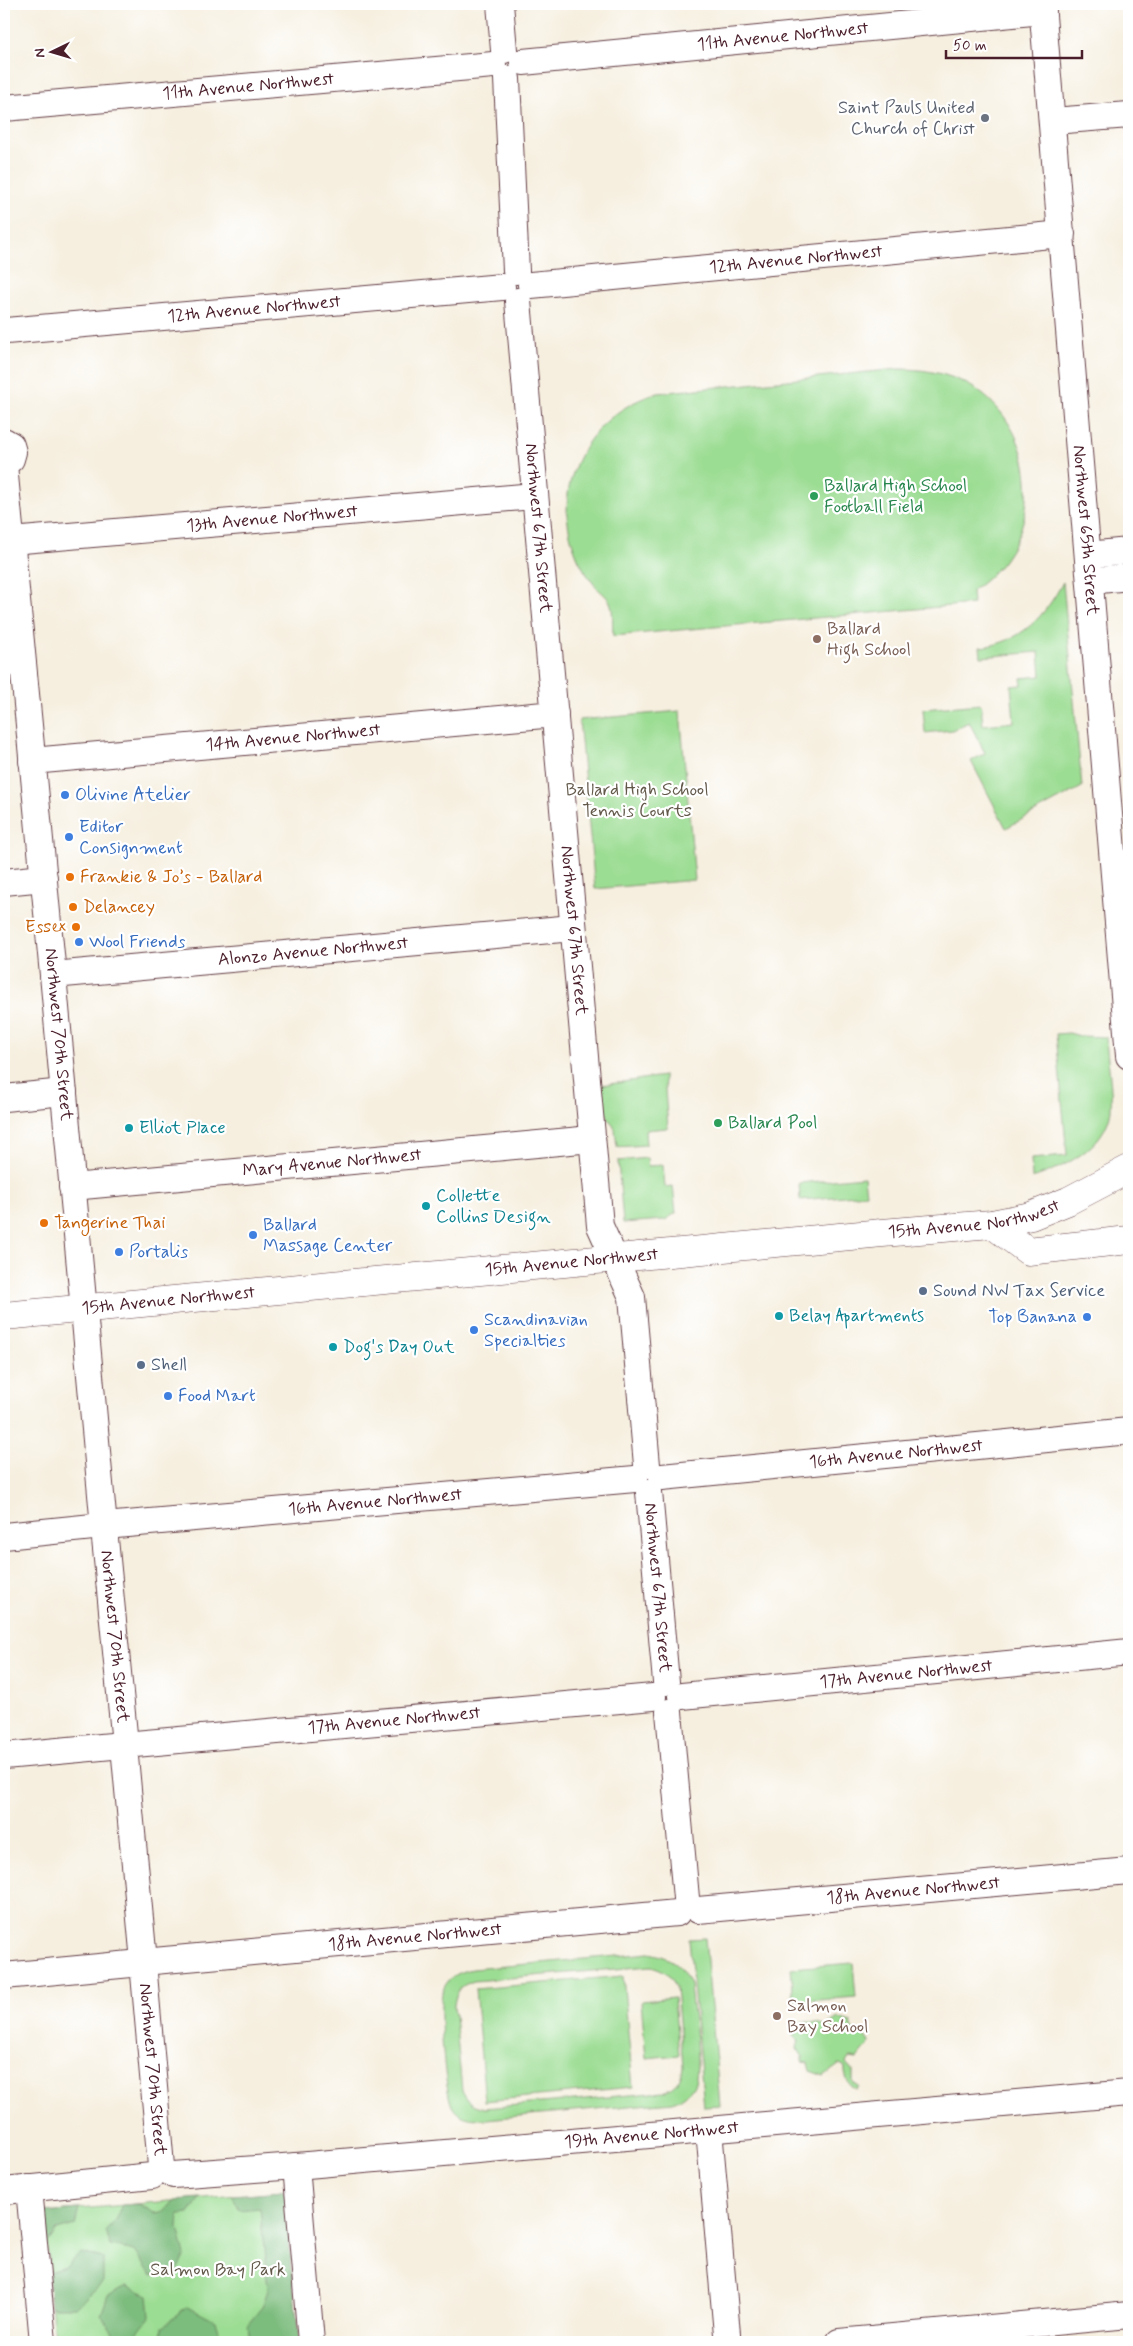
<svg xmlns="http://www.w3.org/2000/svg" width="1133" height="2346" font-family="Mynerve,sans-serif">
	<rect width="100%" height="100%" fill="#fff"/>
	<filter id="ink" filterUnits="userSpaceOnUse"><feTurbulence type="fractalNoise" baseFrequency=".02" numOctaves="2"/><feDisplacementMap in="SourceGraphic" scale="10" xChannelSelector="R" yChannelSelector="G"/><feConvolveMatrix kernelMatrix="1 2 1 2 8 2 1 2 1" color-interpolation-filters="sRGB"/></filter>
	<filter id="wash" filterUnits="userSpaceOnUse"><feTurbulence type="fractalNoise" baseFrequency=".0096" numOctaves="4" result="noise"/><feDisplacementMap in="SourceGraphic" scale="20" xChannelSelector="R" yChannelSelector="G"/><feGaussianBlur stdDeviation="1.12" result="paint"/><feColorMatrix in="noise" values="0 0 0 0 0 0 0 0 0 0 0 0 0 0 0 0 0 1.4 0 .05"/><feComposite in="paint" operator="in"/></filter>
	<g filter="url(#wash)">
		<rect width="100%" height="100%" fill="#f6efdf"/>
		<g fill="#9bdd93" stroke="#727e5f" fill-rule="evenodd">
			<path d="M898,369C921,369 941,372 961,381C1026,411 1047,498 1007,556C998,570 985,581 972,591L973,604L613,636C612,626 614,611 610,602C608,597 601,592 597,588C587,576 579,563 574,548C550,481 591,412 658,393Z"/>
			<path d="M1063,582L1082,787L1006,828L971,761L985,753L969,722L952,730L925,733L923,709L981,704L983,725L1014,722L1011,686L1022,685L1021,678L1041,676L1039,652L981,657L980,647C1021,643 1045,616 1063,582Z"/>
			<polygon points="680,711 695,880 595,889 579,720"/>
			<path d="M1069,1033L1080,1036L1106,1037C1107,1060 1113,1087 1111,1110C1106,1147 1064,1168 1032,1178L1031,1159L1067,1156L1056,1034Z"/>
			<path d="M664,1076L668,1128L645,1130L646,1145L617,1147L615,1129L604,1110L601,1085C623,1083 643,1078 664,1076Z"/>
			<polygon points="647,1158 648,1166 663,1165 665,1187 673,1186 676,1213 665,1220 623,1223 618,1161"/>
			<polygon points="864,1177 866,1194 800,1200 799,1183"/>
			<polygon points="705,1938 720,2106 704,2107 689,1939"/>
			<path d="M650,1953C671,1957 682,1965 690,1985C692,2010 701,2059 695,2082C691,2092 682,2098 673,2102L486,2119C473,2119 459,2119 452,2106C445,2092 437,2004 443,1990C448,1977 460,1971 473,1969ZM651,1966C665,1970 670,1974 676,1987L683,2066C681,2081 676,2086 663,2092L485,2108C472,2105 467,2101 462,2090L454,2005C456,1991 461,1985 474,1981Z"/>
			<polygon points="853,1963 856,1997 794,2002 791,1968"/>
			<polygon points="623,1976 633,2087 485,2101 475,1989"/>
			<polygon points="674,1998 679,2055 646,2058 641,2001"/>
			<path d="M838,2018L851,2022L853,2030L864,2035L869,2042L868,2046L857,2059L849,2058L846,2063L853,2071V2082L859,2086L857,2089C848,2087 844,2075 845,2067L840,2064L824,2076L810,2071L808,2063L803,2062V2057L797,2048L799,2041L791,2033L794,2025C803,2020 818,2022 826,2026Z"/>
			<polygon points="283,2191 299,2342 54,2342 45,2212"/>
		</g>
		<g fill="#7cbc7d" stroke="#636e54">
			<polygon points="283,2191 285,2196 299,2342 250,2342 248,2324 262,2307 268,2290 260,2208 240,2210 232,2195"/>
			<polygon points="200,2198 189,2214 179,2215 178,2228 185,2255 175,2274 151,2275 135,2251 111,2246 105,2231 115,2220 122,2205 139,2204 154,2213 164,2212 175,2200"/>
			<polygon points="79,2209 75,2225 57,2230 46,2245 45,2212"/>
			<polygon points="81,2253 103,2258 103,2282 76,2307 51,2307 48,2272 66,2267"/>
			<polygon points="127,2286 148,2295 150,2317 135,2336 138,2342 110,2342 113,2332 101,2315 108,2295"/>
			<polygon points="188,2307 215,2321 222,2342 162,2342 163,2326"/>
		</g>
	</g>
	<g filter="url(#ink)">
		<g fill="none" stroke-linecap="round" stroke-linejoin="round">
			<g stroke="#643e46" stroke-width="28">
				<g id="minor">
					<polyline points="500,4 504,50"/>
					<path id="s1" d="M1042,4L1129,1056"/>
					<path id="s2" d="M523,62L1043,11"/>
					<polyline points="507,79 516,271"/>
					<path id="s3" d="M4,108L493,65"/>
					<polyline points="1053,121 1129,115"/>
					<path id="s4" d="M531,285L1062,234"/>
					<path id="s5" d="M518,301L600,1226L632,1297L647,1465"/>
					<path id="s6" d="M6,331L502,287"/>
					<polyline points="4,441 11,445 13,452 11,459 4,463"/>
					<path id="s7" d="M4,465L53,975L103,1516"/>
					<path id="s8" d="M11,541L534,496"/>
					<polyline points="1088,555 1129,551"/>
					<polyline points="1090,581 1129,577"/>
					<path id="s9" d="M32,761L555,714"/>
					<polyline points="4,882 44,878"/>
					<path id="s10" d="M53,975L573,928"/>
					<polyline points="4,1098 64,1092"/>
					<path id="s11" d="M72,1187L592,1139"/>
					<path id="s12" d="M662,1477L1129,1431"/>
					<path id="s13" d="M649,1492L666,1682"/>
					<path id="s14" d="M116,1525L635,1479"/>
					<polyline points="4,1536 93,1527"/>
					<path id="s15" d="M105,1539L124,1734"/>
					<path id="s16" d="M682,1696L1129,1652"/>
					<polyline points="669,1712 686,1898"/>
					<path id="s17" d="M135,1744L653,1697"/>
					<polyline points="4,1756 112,1746"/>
					<polyline points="125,1757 143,1951"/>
					<path id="s18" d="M698,1910L1129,1871"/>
					<path id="s19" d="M154,1961L677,1913"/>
					<path id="s20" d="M144,1974L161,2166"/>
					<polyline points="4,1976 131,1964"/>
					<polyline points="709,2130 727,2334"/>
					<polyline points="296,2166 311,2342"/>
					<path id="s21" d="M173,2175L296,2166L1129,2093"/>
					<polyline points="29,2188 43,2342"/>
					<polyline points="4,2191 152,2176"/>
					<polyline points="839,2342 1129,2315"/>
				</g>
			</g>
			<g stroke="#643e46" stroke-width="29">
				<g id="major">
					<polyline points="992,1224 1028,1251 1129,1240"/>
					<path id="s22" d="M4,1316L882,1233L992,1224L1031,1216L1068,1201L1129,1169"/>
				</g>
			</g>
			<use href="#minor" stroke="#fff" stroke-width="26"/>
			<use href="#major" stroke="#fff" stroke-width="28"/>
		</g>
	</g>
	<circle fill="#6b7280" stroke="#fff" stroke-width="2" cx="985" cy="118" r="5"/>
	<g fill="#2e9e5b" stroke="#fff" stroke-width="2">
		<circle cx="814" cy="496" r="5"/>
		<circle cx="718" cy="1123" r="5"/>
	</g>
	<g fill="#8d6e63" stroke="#fff" stroke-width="2">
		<circle cx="817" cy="639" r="5"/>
		<circle cx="777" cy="2016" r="5"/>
	</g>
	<g fill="#3f7fe0" stroke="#fff" stroke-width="2">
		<circle cx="65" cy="795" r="5"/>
		<circle cx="69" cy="837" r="5"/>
		<circle cx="79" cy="942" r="5"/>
		<circle cx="253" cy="1235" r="5"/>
		<circle cx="119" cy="1252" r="5"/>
		<circle cx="1087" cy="1317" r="5"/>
		<circle cx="474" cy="1330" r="5"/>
		<circle cx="168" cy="1396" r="5"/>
	</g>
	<g fill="#e8710a" stroke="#fff" stroke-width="2">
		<circle cx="70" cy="877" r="5"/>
		<circle cx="73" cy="907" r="5"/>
		<circle cx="76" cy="927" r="5"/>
		<circle cx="44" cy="1223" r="5"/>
	</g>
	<g fill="#0f9aa8" stroke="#fff" stroke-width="2">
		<circle cx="129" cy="1128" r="5"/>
		<circle cx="426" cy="1206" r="5"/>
		<circle cx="779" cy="1316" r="5"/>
		<circle cx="333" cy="1347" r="5"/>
	</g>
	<g fill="#5c6f8a" stroke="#fff" stroke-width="2">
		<circle cx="923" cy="1291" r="5"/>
		<circle cx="141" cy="1365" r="5"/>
	</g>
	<g text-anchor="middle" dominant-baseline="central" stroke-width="4.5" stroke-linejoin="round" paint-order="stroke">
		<g font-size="18" fill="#4a1f2b" stroke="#fff">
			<text stroke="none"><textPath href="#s2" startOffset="261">11th Avenue Northwest</textPath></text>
			<text stroke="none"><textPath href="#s3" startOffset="245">11th Avenue Northwest</textPath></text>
			<text stroke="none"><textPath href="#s4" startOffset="266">12th Avenue Northwest</textPath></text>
			<text stroke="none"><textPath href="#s6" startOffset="249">12th Avenue Northwest</textPath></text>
			<text stroke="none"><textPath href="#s8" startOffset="262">13th Avenue Northwest</textPath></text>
			<text stroke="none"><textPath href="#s5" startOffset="228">Northwest 67th Street</textPath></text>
			<text stroke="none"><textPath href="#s1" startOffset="528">Northwest 65th Street</textPath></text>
			<text stroke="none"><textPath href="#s9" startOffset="262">14th Avenue Northwest</textPath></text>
			<text stroke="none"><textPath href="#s5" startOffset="632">Northwest 67th Street</textPath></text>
			<text stroke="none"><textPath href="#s10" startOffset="261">Alonzo Avenue Northwest</textPath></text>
			<text stroke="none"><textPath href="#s7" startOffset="572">Northwest 70th Street</textPath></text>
			<text stroke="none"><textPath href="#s11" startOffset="261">Mary Avenue Northwest</textPath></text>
			<text stroke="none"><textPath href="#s22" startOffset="975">15th Avenue Northwest</textPath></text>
			<text stroke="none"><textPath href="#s22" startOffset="570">15th Avenue Northwest</textPath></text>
			<text stroke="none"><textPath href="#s22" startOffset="165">15th Avenue Northwest</textPath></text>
			<text stroke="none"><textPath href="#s12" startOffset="235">16th Avenue Northwest</textPath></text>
			<text stroke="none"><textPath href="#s14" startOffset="260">16th Avenue Northwest</textPath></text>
			<text stroke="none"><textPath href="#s13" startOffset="96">Northwest 67th Street</textPath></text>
			<text stroke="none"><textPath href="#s15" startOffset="98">Northwest 70th Street</textPath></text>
			<text stroke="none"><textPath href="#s16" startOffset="225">17th Avenue Northwest</textPath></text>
			<text stroke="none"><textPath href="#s17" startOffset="260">17th Avenue Northwest</textPath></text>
			<text stroke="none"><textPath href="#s18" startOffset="216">18th Avenue Northwest</textPath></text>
			<text stroke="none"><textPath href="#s19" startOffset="262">18th Avenue Northwest</textPath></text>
			<text stroke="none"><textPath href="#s20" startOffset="96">Northwest 70th Street</textPath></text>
			<text stroke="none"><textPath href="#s21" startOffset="480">19th Avenue Northwest</textPath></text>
		</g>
		<g font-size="18" fill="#5b616d" stroke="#fff" text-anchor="end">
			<text x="975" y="108">Saint Pauls United<tspan x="975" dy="21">Church of Christ</tspan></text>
		</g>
		<g font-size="18" fill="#27864d" stroke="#fff" text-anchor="start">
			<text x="824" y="486">Ballard High School<tspan x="824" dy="21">Football Field</tspan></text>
			<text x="728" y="1123">Ballard Pool</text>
		</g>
		<g font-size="18" fill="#785e54" stroke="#fff" text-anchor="start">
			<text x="827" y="629">Ballard<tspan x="827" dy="21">High School</tspan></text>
			<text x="787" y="2006">Salmon<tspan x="787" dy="21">Bay School</tspan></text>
		</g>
		<g font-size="18" fill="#62584a" stroke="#fff">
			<text x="637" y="790">Ballard High School<tspan x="637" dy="21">Tennis Courts</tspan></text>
			<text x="218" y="2270">Salmon Bay Park</text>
		</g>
		<g font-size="18" fill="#366cbe" stroke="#fff" text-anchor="start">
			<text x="75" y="795">Olivine Atelier</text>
			<text x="79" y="827">Editor<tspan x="79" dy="21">Consignment</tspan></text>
			<text x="89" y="942">Wool Friends</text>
			<text x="263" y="1225">Ballard<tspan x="263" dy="21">Massage Center</tspan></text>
			<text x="129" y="1252">Portalis</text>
			<text x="1077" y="1317" text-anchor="end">Top Banana</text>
			<text x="484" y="1320">Scandinavian<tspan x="484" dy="21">Specialties</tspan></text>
			<text x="178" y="1396">Food Mart</text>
		</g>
		<g font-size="18" fill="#c56008" stroke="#fff" text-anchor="start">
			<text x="80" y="877">Frankie &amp; Jo’s - Ballard</text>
			<text x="83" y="907">Delancey</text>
			<text x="66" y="927" text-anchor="end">Essex</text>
			<text x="54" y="1223">Tangerine Thai</text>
		</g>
		<g font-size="18" fill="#0d838f" stroke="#fff" text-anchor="start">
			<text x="139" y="1128">Elliot Place</text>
			<text x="436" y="1196">Collette<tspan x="436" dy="21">Collins Design</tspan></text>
			<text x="789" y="1316">Belay Apartments</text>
			<text x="343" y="1347">Dog's Day Out</text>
		</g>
		<g font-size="18" fill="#4e5e75" stroke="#fff" text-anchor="start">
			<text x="933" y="1291">Sound NW Tax Service</text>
			<text x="151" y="1365">Shell</text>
		</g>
	</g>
	<rect width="1133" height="2346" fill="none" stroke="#fff" stroke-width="20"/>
	<g transform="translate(52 52) rotate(265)" stroke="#ffffff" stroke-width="4" paint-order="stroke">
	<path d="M0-4L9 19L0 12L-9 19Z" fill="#4a1f2b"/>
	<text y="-8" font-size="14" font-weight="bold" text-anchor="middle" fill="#4a1f2b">N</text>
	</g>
	<path d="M946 50v8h136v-8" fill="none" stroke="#4a1f2b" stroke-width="2.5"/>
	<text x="953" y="50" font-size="15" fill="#4a1f2b" stroke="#ffffff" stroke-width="4" paint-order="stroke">50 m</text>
</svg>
